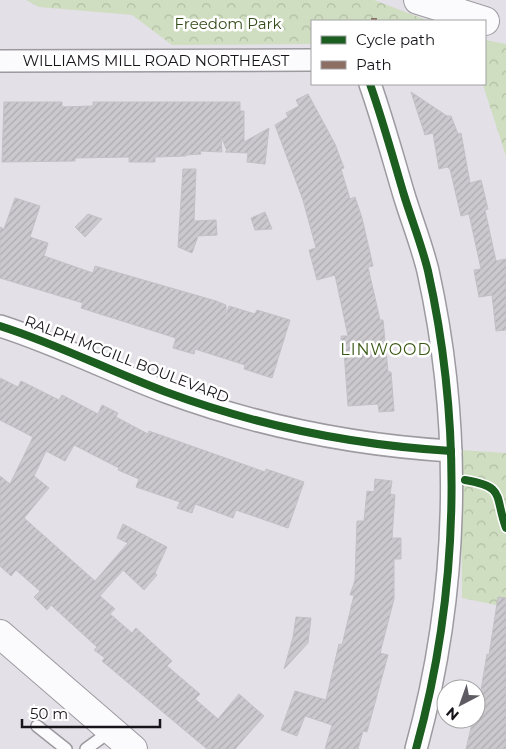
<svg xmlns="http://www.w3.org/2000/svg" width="506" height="749" font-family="Montserrat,sans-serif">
	<defs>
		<pattern id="park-crowns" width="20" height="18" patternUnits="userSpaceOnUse" patternTransform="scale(1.25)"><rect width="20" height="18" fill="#cfdec0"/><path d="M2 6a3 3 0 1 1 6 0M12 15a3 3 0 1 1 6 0" fill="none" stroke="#b1bea4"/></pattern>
		<pattern id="building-hatch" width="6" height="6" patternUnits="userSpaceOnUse" patternTransform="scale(1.25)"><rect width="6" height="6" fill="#cbc8ce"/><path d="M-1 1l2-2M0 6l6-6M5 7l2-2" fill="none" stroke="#aeabb0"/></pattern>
	</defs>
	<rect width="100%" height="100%" fill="#e4e0e8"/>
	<g fill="url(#park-crowns)">
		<polygon points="26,0 374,0 429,21 312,21 312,44 172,45 132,15 39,7"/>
		<polygon points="485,40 506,44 506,156 483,85 481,84 485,84"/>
		<polygon points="461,450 506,453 506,607 462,598"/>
	</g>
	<g fill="url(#building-hatch)" stroke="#c3c0c6">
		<polygon points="411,92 447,116 451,116 458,134 461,133 470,183 481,180 488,209 485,210 496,261 506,259 506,330 496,331 492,295 479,297 474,270 481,269 469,214 461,216 450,169 447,167 439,169 433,133 425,135"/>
		<polygon points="308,94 335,144 344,168 341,169 350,199 355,197 362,218 373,266 368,267 380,320 383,320 388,372 391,372 394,411 379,412 378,404 348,406 344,351 342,351 341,336 348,336 335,275 317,280 309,250 316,248 303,200 275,125 288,117 286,113 299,106 296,100"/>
		<polygon points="4,102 62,102 62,107 93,106 93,102 240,102 240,111 244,111 244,142 269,128 265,164 247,162 248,153 225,152 227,151 221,136 222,152 200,151 201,154 186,155 186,156 155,157 155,162 129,162 129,157 75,158 75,161 2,162"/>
		<polygon points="183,169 196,169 194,221 216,220 217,235 198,236 192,253 178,247"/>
		<polygon points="15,198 40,206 30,237 48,243 44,256 93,273 95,266 216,301 226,305 226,315 229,306 255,314 257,310 290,320 272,378 244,369 245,365 195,349 194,354 173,348 176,338 81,308 83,303 0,278 0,227 4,229"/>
		<polygon points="265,212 272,229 255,230 251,218"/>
		<polygon points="88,214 102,219 85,237 75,227"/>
		<polygon points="0,378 18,387 21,381 59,400 62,395 98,414 102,405 118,413 116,417 148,434 149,431 265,472 266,469 304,482 288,528 236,510 233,518 195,504 192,513 177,508 180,502 136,487 139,479 118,470 119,468 74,445 65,461 46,451 34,476 49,488 24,518 95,581 128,543 117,538 123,524 167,547 155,573 157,575 144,590 123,570 100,596 115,609 110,614 132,633 136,628 172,661 167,666 200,694 195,699 218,719 239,694 264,716 235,749 207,749 102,661 105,658 94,650 97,647 51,605 47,610 34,597 40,591 16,570 11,576 0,566 0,476 10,484 33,437 0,420"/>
		<polygon points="375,479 392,481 390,494 395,495 392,538 401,538 401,559 394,559 394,599 380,653 388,655 367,732 363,731 358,749 325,749 332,725 305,716 297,736 281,730 295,691 326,700 339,644 342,645 354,595 350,595 355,580 357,521 364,521 367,491 374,492"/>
		<polygon points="498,597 506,598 506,749 466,749 473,719 476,719 476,707 478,708 487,654 489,655"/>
		<polygon points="296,617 311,618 308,643 284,669 293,637"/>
	</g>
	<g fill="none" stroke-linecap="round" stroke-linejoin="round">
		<g stroke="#9c999f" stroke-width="14">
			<g id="lane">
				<polyline points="37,726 66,749"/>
				<polyline points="86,749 112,730"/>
			</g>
		</g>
		<g stroke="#9c999f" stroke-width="24">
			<g id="street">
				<polyline points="0,61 312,60"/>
				<path d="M370,84C383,121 393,158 404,195C412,221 422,246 428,271C463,429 459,593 416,749"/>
				<path d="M0,326C57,344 110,371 166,392C258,426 353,445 451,451"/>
			</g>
		</g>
		<g stroke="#9c999f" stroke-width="30">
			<polyline id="secondary" points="0,634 133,749"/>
		</g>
		<g stroke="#9c999f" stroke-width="30">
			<polyline id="highway" points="418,0 485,21"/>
		</g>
		<use href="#lane" stroke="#fbfafc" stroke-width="11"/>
		<use href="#street" stroke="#fbfafc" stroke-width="21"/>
		<use href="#secondary" stroke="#fbfafc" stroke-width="28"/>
		<use href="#highway" stroke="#fbfafc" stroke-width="28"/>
		<polyline stroke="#8d6e63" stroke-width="6" stroke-dasharray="12 6" stroke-linecap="butt" points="374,21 374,18"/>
		<g stroke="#fff" stroke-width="11">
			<g id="cycleway">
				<path d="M370,84C383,121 393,158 404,195C412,221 422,246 428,271C463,429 459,593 416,749"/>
				<path d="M0,326C57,344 110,371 166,392C258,426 353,445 451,451"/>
				<path d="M465,480C506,487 494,495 506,528"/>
			</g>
		</g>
		<use href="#cycleway" stroke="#1b5e20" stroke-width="8"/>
	</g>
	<g text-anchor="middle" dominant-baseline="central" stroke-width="5" stroke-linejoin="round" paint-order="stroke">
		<g font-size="15" fill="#344b1a" stroke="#fff">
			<text x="228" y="23">Freedom Park</text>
		</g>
		<g font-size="15" fill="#17141a" stroke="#fff">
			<text x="156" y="60">WILLIAMS MILL ROAD NORTHEAST</text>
			<text transform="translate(127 359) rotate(21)">RALPH MCGILL BOULEVARD</text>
		</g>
		<g font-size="16" letter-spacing="1" fill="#3a5815" stroke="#fff">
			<text x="386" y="349">LINWOOD</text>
		</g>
	</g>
	<rect x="311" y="20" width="175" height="65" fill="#ffffff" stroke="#a2a1a3"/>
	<rect x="321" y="36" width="25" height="8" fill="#1b5e20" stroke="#a2a1a3"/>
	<text x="356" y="45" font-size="15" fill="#17141a">Cycle path</text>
	<rect x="321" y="61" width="25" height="8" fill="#8d6e63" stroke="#a2a1a3"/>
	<text x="356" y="70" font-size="15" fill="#17141a">Path</text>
	<g transform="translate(461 704) rotate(221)"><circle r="24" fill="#ffffff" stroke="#a2a1a3"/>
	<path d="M0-4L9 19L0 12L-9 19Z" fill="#5f5b62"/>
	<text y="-8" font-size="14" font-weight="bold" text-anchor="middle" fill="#17141a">N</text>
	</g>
	<path d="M22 719v8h138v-8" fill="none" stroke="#17141a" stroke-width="2.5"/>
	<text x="30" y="719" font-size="15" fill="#17141a" stroke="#ffffff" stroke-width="4" paint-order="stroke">50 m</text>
</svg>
